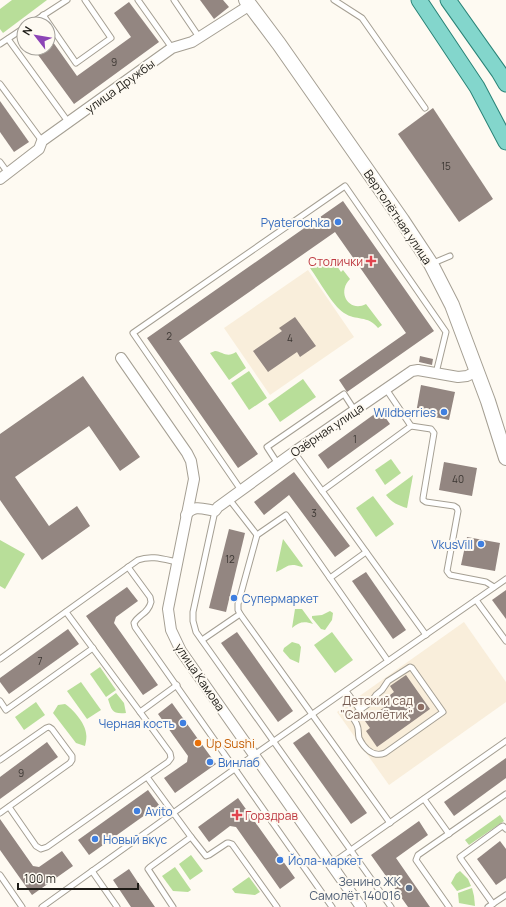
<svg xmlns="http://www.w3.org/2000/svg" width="506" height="907" font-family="Manrope,sans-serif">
	<rect width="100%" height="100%" fill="#fefaf2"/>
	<g fill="#f9eedb">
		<polygon points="308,270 354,337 270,395 224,328"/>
		<polygon points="464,622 506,682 506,702 389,785 337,712"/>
	</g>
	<g fill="#b8de99">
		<polygon points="12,0 47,0 3,33 0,29 0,9"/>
		<path d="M331,257L341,272L343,270L350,279C336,293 350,313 366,304L382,325L378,328C368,315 356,321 344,313C332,305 319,280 310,268L313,266L316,268Z"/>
		<path d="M215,351C223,352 227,358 236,352L246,368L229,380L210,353Z"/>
		<polygon points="249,371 267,398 249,410 231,383"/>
		<polygon points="303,379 316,397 280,422 268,404"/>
		<polygon points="391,459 401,473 385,485 375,470"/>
		<path d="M413,475L407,508C399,506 391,502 386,495Z"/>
		<polygon points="373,496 394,524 376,537 356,508"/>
		<path d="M283,539L303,566L302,567C288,562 288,567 276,572Z"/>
		<polygon points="0,540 25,554 5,589 0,586"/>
		<path d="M295,609H302L313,624C304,621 299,622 292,628Z"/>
		<polygon points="330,611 333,613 332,620 325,630 321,629 312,618 312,616 322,615"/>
		<polygon points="332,632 353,660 335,673 314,645"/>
		<polygon points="292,642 299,644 301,647 299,663 290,659 283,651 284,648"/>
		<polygon points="100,667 116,690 106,697 90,674"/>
		<polygon points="81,682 101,710 87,719 67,691"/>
		<path d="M116,693L124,703L126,713C112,714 112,711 108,699Z"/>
		<polygon points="36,702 45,715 24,730 15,717"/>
		<path d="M65,704C73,709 85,723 86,733C87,737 86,742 85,746L76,743L53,713L58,705Z"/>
		<polygon points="500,815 504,821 469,845 465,840"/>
		<polygon points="191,855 203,871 190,880 179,864"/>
		<polygon points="175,867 191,890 188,892 173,891 162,876"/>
		<polygon points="460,871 468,879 471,886 457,891 451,883 456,874"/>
		<polygon points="249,877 260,892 255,895 235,893 232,889"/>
		<polygon points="472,888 474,896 475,906 459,903 458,893"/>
	</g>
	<g fill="#938681">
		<polygon points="200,0 223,0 229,7 214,19"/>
		<polygon points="129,2 159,42 74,104 33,48 48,48 48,35 77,76 131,37 114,13"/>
		<polygon points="0,101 29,142 14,152 0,132"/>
		<polygon points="433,108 493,199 459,222 398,134"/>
		<polygon points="343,201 434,331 347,392 339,380 406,333 335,232 179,341 258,454 238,468 147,338"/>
		<polygon points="295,317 316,346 300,357 297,352 268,372 253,351 282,331 279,328"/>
		<polygon points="420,356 433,359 432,365 419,362"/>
		<polygon points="83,376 140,457 120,471 89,426 15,477 49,526 77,506 90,526 42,560 0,500 0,434"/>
		<polygon points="421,385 455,392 449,420 416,413"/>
		<polygon points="380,410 390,424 328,469 318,455"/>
		<polygon points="444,462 477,468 472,496 439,490"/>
		<polygon points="294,472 350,546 335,557 289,495 264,515 254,502"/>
		<polygon points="229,529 245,533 226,612 209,608"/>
		<polygon points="467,537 500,543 495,571 461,565"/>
		<polygon points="366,572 406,630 393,639 352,581"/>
		<polygon points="127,587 138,601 116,617 114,623 158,685 143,695 86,616"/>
		<polygon points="506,590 506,619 492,600"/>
		<polygon points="68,629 79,644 9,694 0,682 0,678"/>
		<polygon points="237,632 293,711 278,722 221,643"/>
		<polygon points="406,675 430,709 377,747 366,731 370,728 365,721 386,706 382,701 394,692 390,686"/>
		<polygon points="172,703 216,764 175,793 164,778 187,762 188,756 158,714"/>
		<polygon points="309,732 367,813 351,824 293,743"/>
		<polygon points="47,742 58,757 0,799 0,777"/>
		<polygon points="506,758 506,778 454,816 444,802"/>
		<polygon points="148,790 159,805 89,855 78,840"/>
		<polygon points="238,798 295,878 280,889 236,827 230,826 209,842 198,827"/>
		<polygon points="0,819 33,866 39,867 62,851 73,866 32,895 0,850"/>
		<polygon points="419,821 428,835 396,858 430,907 408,907 371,855"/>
		<polygon points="500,841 506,849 506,878 496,885 477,859"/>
		<polygon points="129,869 137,881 155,907 131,907 113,880"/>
	</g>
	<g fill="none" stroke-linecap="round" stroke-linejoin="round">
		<g stroke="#a59f93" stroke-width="7">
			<g id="lane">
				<polyline points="138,0 172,48"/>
				<polyline points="174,0 199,37"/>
				<polyline points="334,0 362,18 425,108"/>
				<polyline points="43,15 76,63 111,38 85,0"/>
				<polyline points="30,24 67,0"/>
				<polyline points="8,39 69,123"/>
				<polyline points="0,44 24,28"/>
				<polyline points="0,84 42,141"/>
				<polyline points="0,162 8,173"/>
				<polyline points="431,264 450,256"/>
				<polyline points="386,389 411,426 431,429 434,433 423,498 423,500 426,502 454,506 457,508 458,511 447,571 450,575 486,582 494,587"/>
				<polyline points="294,452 426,635"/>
				<polyline points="278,464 267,447 344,394 355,411"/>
				<polyline points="241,490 133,333 345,186 446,332 436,373"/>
				<polyline points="322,491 411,426"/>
				<polyline points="229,499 257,535"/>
				<polyline points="215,511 193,612 193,621 196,632 391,907"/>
				<path d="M128,567L150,597L151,602C148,614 139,614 134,623L135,627L332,907"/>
				<polyline points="330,578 366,552"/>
				<polyline points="476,600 506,641"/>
				<polyline points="66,612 140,712 177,685"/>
				<polyline points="202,640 240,614 390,823"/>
				<path d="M0,659L138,560C151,555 163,559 177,562"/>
				<polyline points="388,661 506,579"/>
				<path d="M346,691L360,710L352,716C354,720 356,722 357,725C359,729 358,734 359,738C364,748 373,758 385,753L443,712L412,668L410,667L388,681L382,690L376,695L371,702L360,710"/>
				<polyline points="0,701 6,710 93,648"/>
				<polyline points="0,760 46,728 49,727 52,729 72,756 72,760 70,763 0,813"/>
				<polyline points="147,777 191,837 150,867 148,869 173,907"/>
				<polyline points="424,799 449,834"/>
				<polyline points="9,807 36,846 41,849 47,847 168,762 171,758 170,753 140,712"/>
				<polyline points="191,837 206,856 209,855 227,843 229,843 232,844 277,907"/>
				<polyline points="331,864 506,741"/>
				<polyline points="92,871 117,907"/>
				<polyline points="0,875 22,907"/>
				<polyline points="493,904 461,859 460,857 501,827 503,826 506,829"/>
				<polyline points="42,907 254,755 388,661 286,515 257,535 238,604 238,610 240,614"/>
				<polyline points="449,907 416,860 418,855 506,794"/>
				<polyline points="488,907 506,895"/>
			</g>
		</g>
		<g stroke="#a59f93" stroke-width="12">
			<g id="street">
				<polyline points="0,179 39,149 42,141 172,48 192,42 250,5"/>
				<polyline points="121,358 187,453 191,461 194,479 168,609 171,630 181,651 361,907"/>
				<path d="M186,515C194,504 203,509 215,511L218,507L294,452L412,371L418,370L458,377L467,376L477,371"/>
			</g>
		</g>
		<g stroke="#a59f93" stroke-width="16">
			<polyline id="secondary" points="246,0 279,44 402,220 431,264 452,305 488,401 506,458"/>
		</g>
		<g stroke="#2a8377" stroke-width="17">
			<g id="primary">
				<polyline points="419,0 477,87 506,142"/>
				<polyline points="448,0 499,72 506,84"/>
			</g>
		</g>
		<use href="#lane" stroke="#fff" stroke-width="5"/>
		<use href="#street" stroke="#fff" stroke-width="10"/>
		<use href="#secondary" stroke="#fff" stroke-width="14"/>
		<use href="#primary" stroke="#83d6cc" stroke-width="15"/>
	</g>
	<g fill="#3f7fe0" stroke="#fefaf2" stroke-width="1.5">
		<circle cx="338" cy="222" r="4"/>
		<circle cx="444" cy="412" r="4"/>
		<circle cx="481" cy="544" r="4"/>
		<circle cx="234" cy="598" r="4"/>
		<circle cx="183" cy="723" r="4"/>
		<circle cx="210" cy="762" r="4"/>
		<circle cx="137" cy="811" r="4"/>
		<circle cx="95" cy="839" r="4"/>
		<circle cx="280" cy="860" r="4"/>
	</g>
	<g fill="#e0444e" stroke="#fefaf2" stroke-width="1.5">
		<path d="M369 255h4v4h4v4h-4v4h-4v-4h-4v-4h4z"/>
		<path d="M235 809h4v4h4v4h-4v4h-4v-4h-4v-4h4z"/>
	</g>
	<circle fill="#8d6e63" stroke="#fefaf2" stroke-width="1.5" cx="421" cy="707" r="4"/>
	<circle fill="#e8710a" stroke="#fefaf2" stroke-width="1.5" cx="198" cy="743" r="4"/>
	<circle fill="#5c6f8a" stroke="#fefaf2" stroke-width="1.5" cx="409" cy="888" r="4"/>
	<g text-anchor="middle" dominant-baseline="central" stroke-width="4" stroke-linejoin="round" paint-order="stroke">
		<g font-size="10" fill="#3b3632">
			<text x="114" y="62">9</text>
			<text x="446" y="166">15</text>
			<text x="169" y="336">2</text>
			<text x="290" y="338">4</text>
			<text x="355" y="439">1</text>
			<text x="458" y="479">40</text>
			<text x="314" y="513">3</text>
			<text x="230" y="559">12</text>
			<text x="40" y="661">7</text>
			<text x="21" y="773">9</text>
		</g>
		<g font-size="12" fill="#1e1c17" stroke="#fefaf2">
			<text transform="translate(120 86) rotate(-36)">улица Дружбы</text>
			<text transform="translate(398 217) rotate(56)">Вертолётная улица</text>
			<text transform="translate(327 430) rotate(-34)">Озёрная улица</text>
			<text transform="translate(200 677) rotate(56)">улица Камова</text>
		</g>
		<g font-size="12" fill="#366cbe" stroke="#fefaf2" text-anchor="start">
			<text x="330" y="222" text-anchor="end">Pyaterochka</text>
			<text x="436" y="412" text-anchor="end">Wildberries</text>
			<text x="473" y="544" text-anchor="end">VkusVill</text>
			<text x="242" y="598">Супермаркет</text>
			<text x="175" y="723" text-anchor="end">Черная кость</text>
			<text x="218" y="762">Винлаб</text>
			<text x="145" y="811">Avito</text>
			<text x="103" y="839">Новый вкус</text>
			<text x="288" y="860">Йола-маркет</text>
		</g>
		<g font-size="12" fill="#be3a42" stroke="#fefaf2" text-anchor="end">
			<text x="363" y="261">Столички</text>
			<text x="245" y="815" text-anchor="start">Горздрав</text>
		</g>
		<g font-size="12" fill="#785e54" stroke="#fefaf2" text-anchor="end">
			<text x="413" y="700">Детский сад<tspan x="413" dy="14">"Самолётик"</tspan></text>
		</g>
		<g font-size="12" fill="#c56008" stroke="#fefaf2" text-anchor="start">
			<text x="206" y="743">Up Sushi</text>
		</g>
		<g font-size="12" fill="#4e5e75" stroke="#fefaf2" text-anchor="end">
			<text x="401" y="881">Зенино ЖК<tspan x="401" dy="14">Самолёт 140016</tspan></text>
		</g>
	</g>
	<g transform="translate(36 36) rotate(301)"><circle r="19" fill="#fefaf2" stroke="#a4a19a"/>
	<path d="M0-3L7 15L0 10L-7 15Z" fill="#8c44b6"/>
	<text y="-6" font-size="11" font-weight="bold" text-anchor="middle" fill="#1e1c17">N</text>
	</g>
	<path d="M18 883v6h120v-6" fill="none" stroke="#1e1c17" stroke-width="2"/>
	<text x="24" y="883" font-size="12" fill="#1e1c17" stroke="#fefaf2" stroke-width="3" paint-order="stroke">100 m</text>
</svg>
